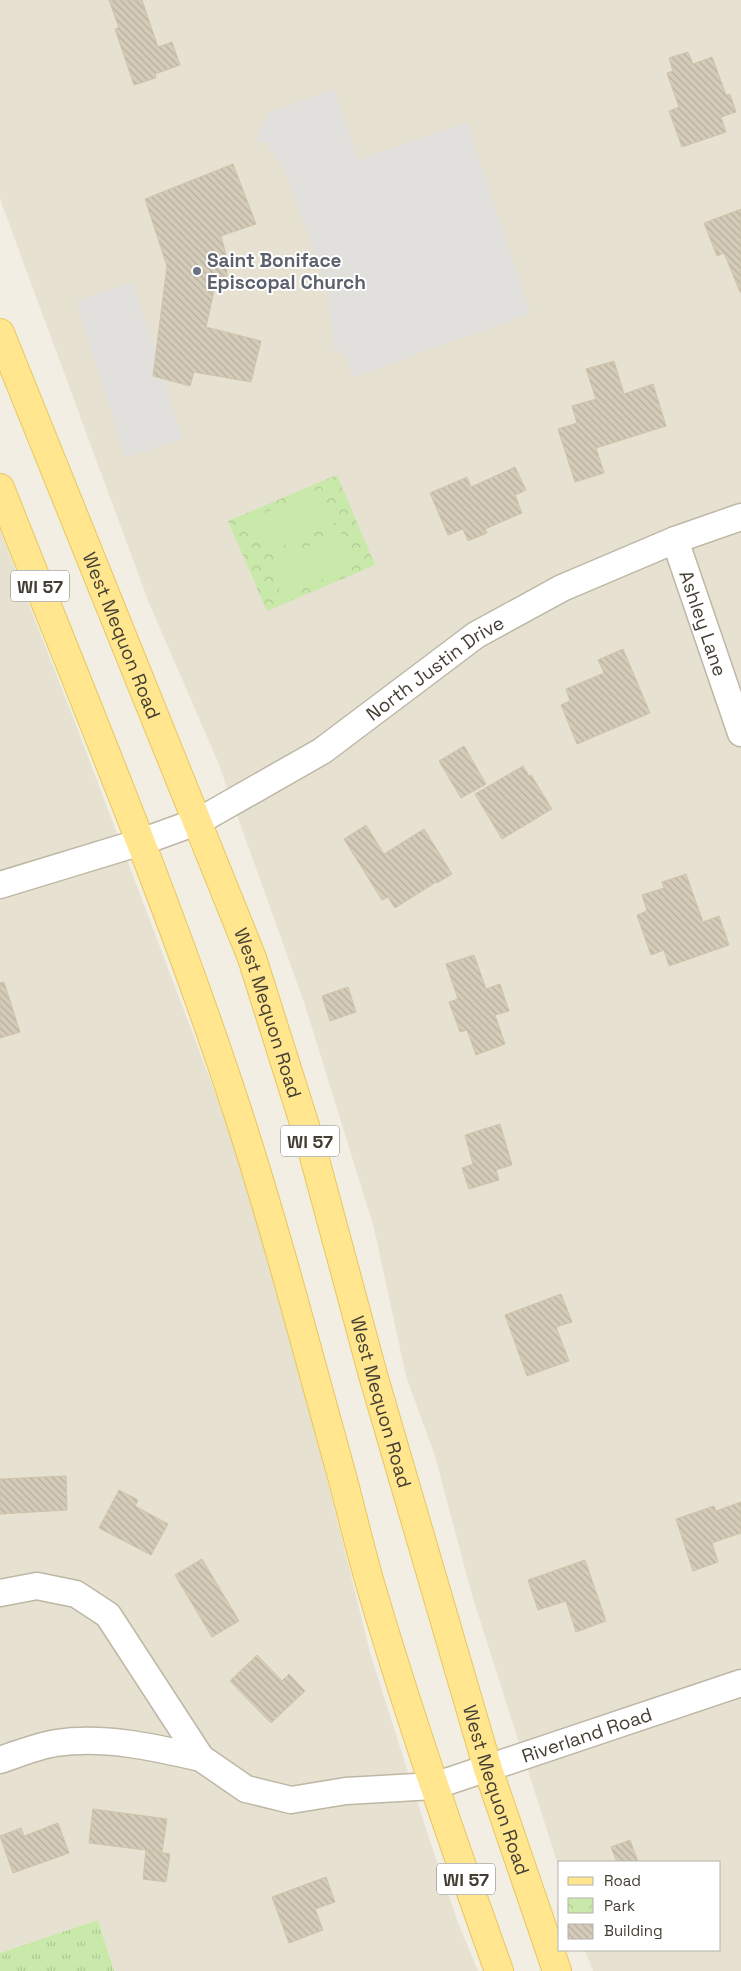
<svg xmlns="http://www.w3.org/2000/svg" width="741" height="1971" font-family="'Space Grotesk',sans-serif">
	<defs>
		<pattern id="grass-tufts" width="24" height="20" patternUnits="userSpaceOnUse" patternTransform="scale(1.25)"><rect width="24" height="20" fill="#c8e9a9"/><path d="M3 7l-1-3M5 7V3M7 7l1-3M15 17l-1-3M17 17v-4M19 17l1-3" fill="none" stroke="#adc992"/></pattern>
		<pattern id="park-crowns" width="20" height="18" patternUnits="userSpaceOnUse" patternTransform="scale(1.25)"><rect width="20" height="18" fill="#c8e9a9"/><path d="M2 6a3 3 0 1 1 6 0M12 15a3 3 0 1 1 6 0" fill="none" stroke="#adc992"/></pattern>
		<pattern id="building-back-hatch" width="6" height="6" patternUnits="userSpaceOnUse" patternTransform="scale(1.25)"><rect width="6" height="6" fill="#d4cbb8"/><path d="M-1 5l2 2M0 0l6 6M5-1l2 2" fill="none" stroke="#b7af9f"/></pattern>
	</defs>
	<rect width="100%" height="100%" fill="#f2eee3"/>
	<g fill="#e6e1d0">
		<polygon points="0,0 741,0 741,1971 593,1971 585,1950 720,1950 720,1862 560,1862 560,1871 472,1595 435,1456 406,1376 374,1228 305,1005 218,762 149,603 0,199"/>
		<polygon points="0,530 76,725 217,1098 255,1210 287,1319 371,1656 427,1832 457,1920 478,1971 114,1971 98,1920 0,1953"/>
	</g>
	<polygon fill="url(#grass-tufts)" points="98,1920 114,1971 0,1971 0,1953"/>
	<polygon fill="url(#park-crowns)" points="337,475 375,565 267,611 228,521"/>
	<g fill="#c8e9a9">
		<polygon points="321,488 336,522 264,554 249,520"/>
		<polygon points="340,532 355,566 283,597 268,564"/>
	</g>
	<g fill="#e2e0dc">
		<polygon points="334,89 358,160 467,122 531,313 352,378 347,356 332,347 334,340 325,284 286,173 266,143 255,141 268,113"/>
		<polygon points="132,282 156,352 153,376 164,380 183,439 125,457 76,301"/>
	</g>
	<g fill="url(#building-back-hatch)" stroke="#cfc3ab">
		<polygon points="109,0 142,0 158,47 172,42 180,65 155,74 156,78 134,85 115,29 119,28"/>
		<polygon points="688,52 693,64 712,57 726,95 730,94 736,112 721,117 726,132 682,147 669,111 679,107 667,73 673,71 669,58"/>
		<polygon points="233,164 256,224 221,236 226,255 227,276 217,277 206,327 261,341 251,382 194,372 190,386 153,376 167,266 145,199"/>
		<polygon points="741,209 741,292 740,292 724,253 717,256 704,223"/>
		<polygon points="614,361 624,394 653,384 666,426 596,448 604,473 575,482 558,429 577,423 572,406 596,399 586,369"/>
		<polygon points="515,467 526,490 515,495 522,513 485,529 487,533 468,541 463,529 448,535 430,493 467,477 471,487"/>
		<polygon points="623,649 650,713 577,744 561,705 570,701 566,689 604,673 598,660"/>
		<polygon points="464,746 486,784 461,798 439,761"/>
		<polygon points="523,766 529,776 531,775 552,809 502,839 475,794"/>
		<polygon points="366,825 384,854 424,829 452,874 437,883 436,882 395,908 388,897 382,900 344,839"/>
		<polygon points="686,874 703,922 719,916 729,945 669,966 664,950 651,955 637,915 647,911 642,895 664,888 662,882"/>
		<polygon points="474,955 486,989 500,984 509,1011 495,1015 505,1044 476,1055 467,1030 460,1032 449,1002 458,999 446,964"/>
		<polygon points="4,982 20,1032 0,1038 0,983"/>
		<polygon points="348,987 356,1012 330,1021 322,996"/>
		<polygon points="500,1124 512,1165 496,1170 499,1180 469,1189 462,1168 473,1164 465,1135"/>
		<polygon points="561,1294 572,1322 556,1327 569,1361 527,1376 505,1315"/>
		<polygon points="66,1476 67,1510 0,1514 0,1479"/>
		<polygon points="119,1490 138,1500 135,1506 168,1524 151,1555 99,1528"/>
		<polygon points="741,1502 741,1533 712,1543 718,1562 693,1571 676,1519 714,1506 716,1511"/>
		<polygon points="202,1559 239,1621 212,1637 175,1575"/>
		<polygon points="585,1560 606,1621 576,1632 566,1601 538,1610 528,1580"/>
		<polygon points="257,1655 282,1681 289,1674 305,1691 271,1723 230,1681"/>
		<polygon points="93,1809 167,1819 162,1852 89,1843"/>
		<polygon points="58,1823 69,1853 13,1873 0,1836 21,1828 24,1836"/>
		<polygon points="630,1840 638,1862 617,1862 611,1847"/>
		<polygon points="146,1850 170,1854 166,1882 143,1879"/>
		<polygon points="326,1877 335,1902 315,1909 323,1930 289,1943 272,1897"/>
	</g>
	<g fill="none" stroke-linecap="round" stroke-linejoin="round">
		<g stroke="#beb7a5" stroke-width="29">
			<g id="minor">
				<path id="s1" d="M675,540L741,733"/>
				<path id="s2" d="M0,885L141,842L199,821L322,751L476,635L562,588L675,540L741,517"/>
				<path d="M0,1593L37,1586L76,1594L108,1615L201,1758C153,1747 105,1736 56,1743C37,1746 18,1754 0,1760"/>
				<path id="s3" d="M201,1758L246,1789L291,1800L346,1791L434,1786L741,1683"/>
			</g>
		</g>
		<g stroke="#e8c75b" stroke-width="30">
			<g id="primary">
				<path id="s4" d="M0,333L252,958L311,1145L373,1375L488,1769L557,1971"/>
				<path d="M0,488C82,696 169,901 238,1113C276,1230 307,1350 340,1469C351,1509 360,1550 372,1590C410,1719 454,1845 499,1971"/>
			</g>
		</g>
		<use href="#minor" stroke="#fff" stroke-width="26"/>
		<use href="#primary" stroke="#ffe68f" stroke-width="28"/>
	</g>
	<circle fill="#6b7280" stroke="#fff" stroke-width="2" cx="197" cy="271" r="5"/>
	<g text-anchor="middle" dominant-baseline="central" stroke-width="4" stroke-linejoin="round" paint-order="stroke">
		<g fill="#fff" stroke="#7c7870" stroke-width="1">
			<rect x="11" y="570.5" width="58" height="31" rx="4"/>
			<rect x="281" y="1125.5" width="58" height="31" rx="4"/>
			<rect x="437" y="1863.5" width="58" height="31" rx="4"/>
		</g>
		<g font-size="18" font-weight="bold" fill="#443e33">
			<text x="40" y="586">WI 57</text>
			<text x="310" y="1141">WI 57</text>
			<text x="466" y="1879">WI 57</text>
		</g>
		<g font-size="19" font-weight="bold" fill="#5b616d" stroke="#fff" text-anchor="start">
			<text x="207" y="260">Saint Boniface<tspan x="207" dy="22">Episcopal Church</tspan></text>
		</g>
		<g font-size="19" fill="#443e33" stroke="#fff">
			<text stroke="none"><textPath href="#s1" startOffset="88">Ashley Lane</textPath></text>
			<text stroke="none"><textPath href="#s4" startOffset="326">West Mequon Road</textPath></text>
			<text stroke="none"><textPath href="#s2" startOffset="491">North Justin Drive</textPath></text>
			<text stroke="none"><textPath href="#s4" startOffset="731">West Mequon Road</textPath></text>
			<text stroke="none"><textPath href="#s4" startOffset="1136">West Mequon Road</textPath></text>
			<text stroke="none"><textPath href="#s3" startOffset="406">Riverland Road</textPath></text>
			<text stroke="none"><textPath href="#s4" startOffset="1541">West Mequon Road</textPath></text>
		</g>
	</g>
	<rect x="558" y="1861" width="162" height="90" fill="#ffffff" stroke="#b4b2ad"/>
	<rect x="568" y="1877" width="25" height="8" fill="#ffe68f" stroke="#b4b2ad"/>
	<text x="604" y="1886" font-size="15" fill="#443e33">Road</text>
	<rect x="568" y="1898" width="25" height="15" fill="url(#park-crowns)" stroke="#b4b2ad"/>
	<text x="604" y="1911" font-size="15" fill="#443e33">Park</text>
	<rect x="568" y="1924" width="25" height="15" fill="url(#building-back-hatch)" stroke="#b4b2ad"/>
	<text x="604" y="1936" font-size="15" fill="#443e33">Building</text>
</svg>
